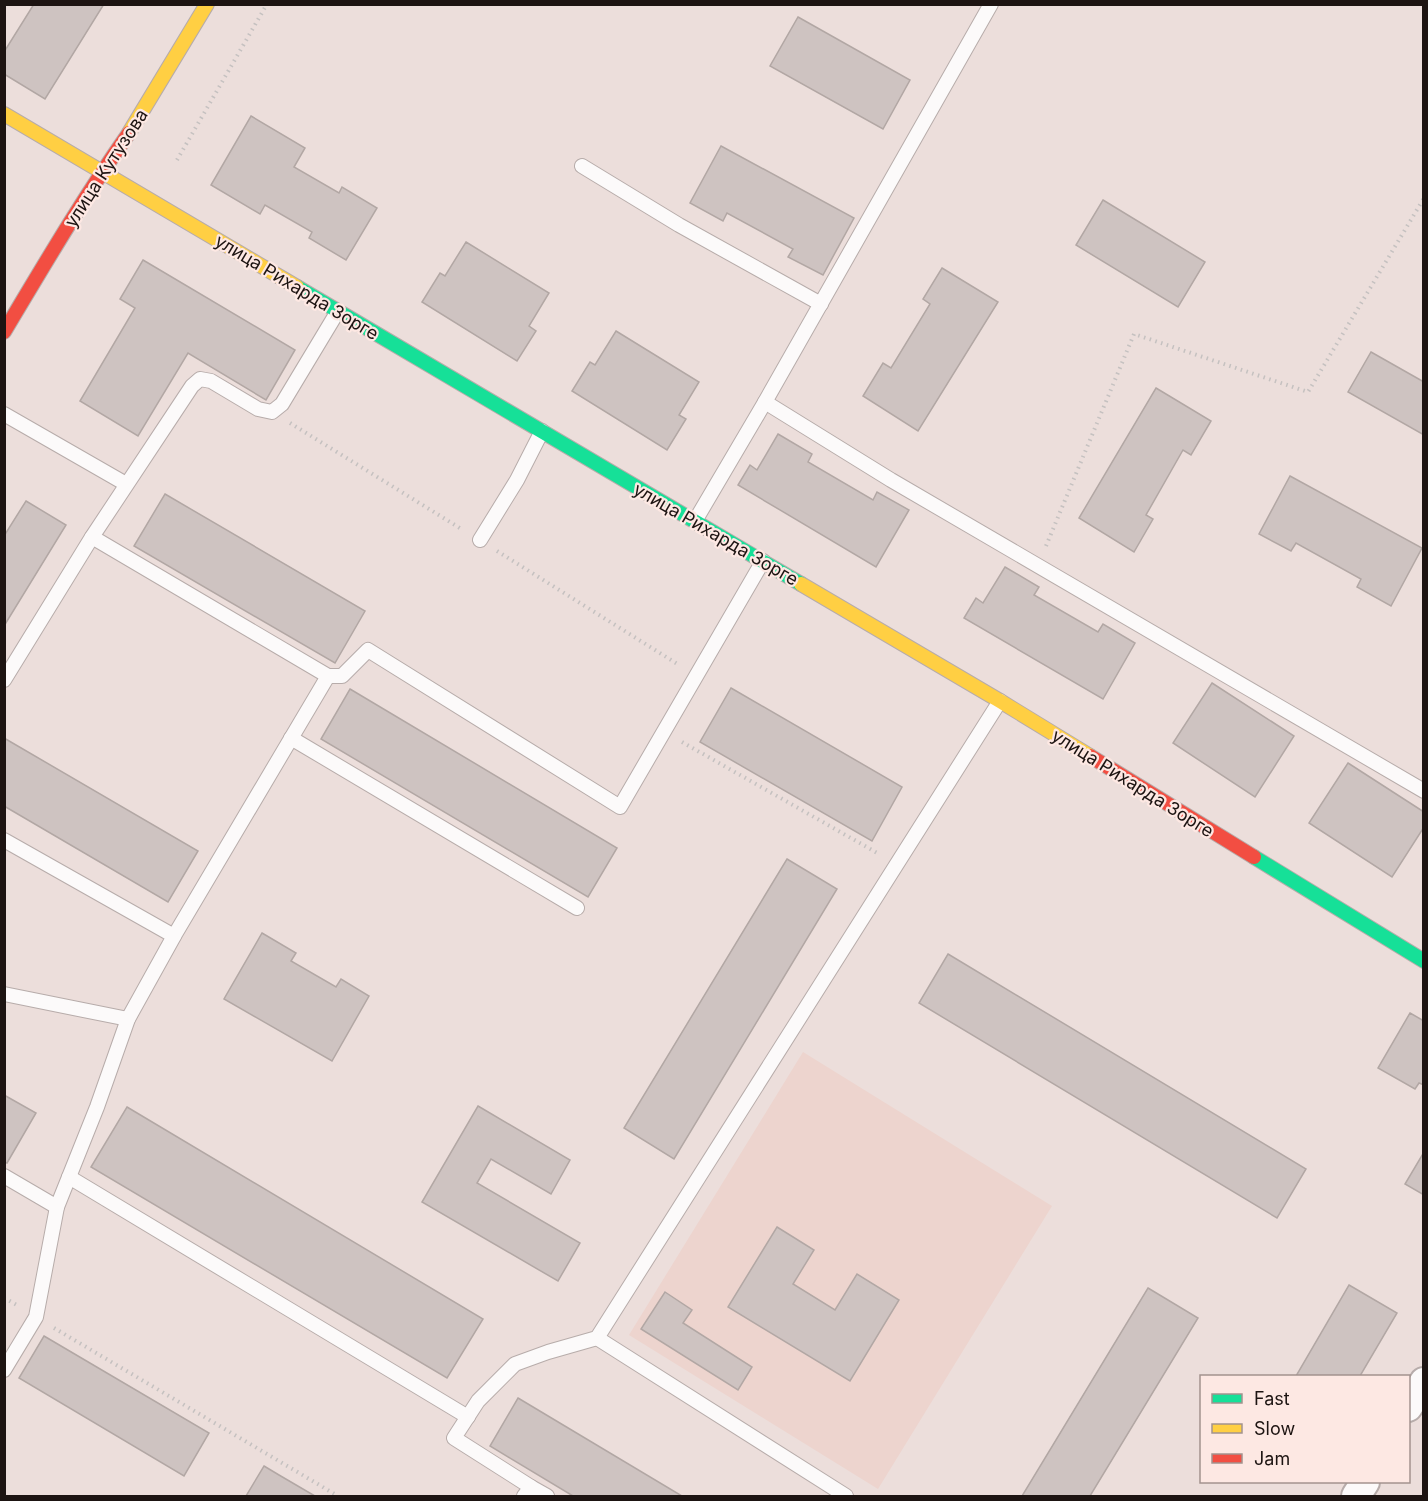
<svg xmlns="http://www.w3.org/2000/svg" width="1428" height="1501" font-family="Inter,sans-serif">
	<rect width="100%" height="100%" fill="#ecdedb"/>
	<polygon fill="#edd4ce" points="803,1052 1052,1206 878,1489 629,1335"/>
	<g fill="#cec3c1" stroke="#b2a7a4" stroke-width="1.5">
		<polygon points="34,4 104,4 45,99 4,74 4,52"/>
		<polygon points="798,17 910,80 883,129 770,66"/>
		<polygon points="251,116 305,148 294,167 339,193 342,187 377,208 346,260 309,238 312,232 265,205 260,214 211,185"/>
		<polygon points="721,146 854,218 823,275 788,257 793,249 727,213 723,221 690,203"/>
		<polygon points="1103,200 1205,262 1178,307 1076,245"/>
		<polygon points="466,242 549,293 529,326 536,331 517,361 422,302 440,273 445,276"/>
		<polygon points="143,260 295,350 266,400 188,353 138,436 80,401 135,308 120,299"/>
		<polygon points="942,268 998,302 918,431 863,396 883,363 891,368 930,304 923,299"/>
		<polygon points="616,331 699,382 679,415 686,419 667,450 572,391 590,362 595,365"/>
		<polygon points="1371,352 1424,382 1424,435 1348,392"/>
		<polygon points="1156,388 1211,421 1191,455 1183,450 1146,515 1153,519 1134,552 1079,518"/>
		<polygon points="778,434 812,454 808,462 873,500 877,492 909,510 876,567 738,485 750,465 757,470"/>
		<polygon points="1290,476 1422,548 1391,606 1357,587 1361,579 1296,543 1291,551 1259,534"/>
		<polygon points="165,494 365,611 335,663 134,546"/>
		<polygon points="26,501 66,525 4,626 4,536"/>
		<polygon points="1005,567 1039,587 1034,595 1098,632 1103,624 1135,643 1103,699 964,618 976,598 983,603"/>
		<polygon points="1212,683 1294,736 1255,797 1173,743"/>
		<polygon points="731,688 902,787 872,841 700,742"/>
		<polygon points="350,689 617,848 588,897 321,739"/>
		<polygon points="4,738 198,851 168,902 4,806"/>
		<polygon points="1348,763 1424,812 1424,827 1392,877 1309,823"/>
		<polygon points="787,859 837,889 674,1159 624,1128"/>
		<polygon points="262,933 296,953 291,961 336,987 341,979 369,996 332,1061 224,999"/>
		<polygon points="948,954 1306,1169 1277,1218 919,1003"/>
		<polygon points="1410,1013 1424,1021 1424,1085 1419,1083 1415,1089 1378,1068"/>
		<polygon points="4,1095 36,1113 7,1163 4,1162"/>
		<polygon points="478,1106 570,1160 551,1194 491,1159 477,1183 580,1243 558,1281 422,1202"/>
		<polygon points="127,1107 483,1319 447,1378 91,1167"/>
		<polygon points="1424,1152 1424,1195 1405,1184"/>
		<polygon points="777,1227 814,1250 793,1284 835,1310 857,1274 899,1300 850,1381 728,1307"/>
		<polygon points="1349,1285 1397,1313 1360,1376 1296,1376"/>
		<polygon points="1148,1288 1198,1318 1090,1496 1022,1496"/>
		<polygon points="665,1292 692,1310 683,1323 752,1367 738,1390 641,1329"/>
		<polygon points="44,1336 209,1433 184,1476 19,1378"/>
		<polygon points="518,1398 682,1496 573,1496 490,1446"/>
		<polygon points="264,1466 279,1475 315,1496 246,1496"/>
	</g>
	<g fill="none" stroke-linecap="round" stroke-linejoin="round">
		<g stroke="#b7acaa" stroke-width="16">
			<g id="lane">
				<polyline points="582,166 679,225 821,304"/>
				<polyline points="765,402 891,480 1424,791"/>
				<polyline points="4,414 126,484"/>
				<polyline points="695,521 765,402 991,4"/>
				<polyline points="92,537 328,676 342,676 368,650 620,807 763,561"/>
				<polyline points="480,540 517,480 542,431"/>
				<polyline points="4,680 92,537 192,386 200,379 211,381 258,409 272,412 282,404 338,311"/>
				<polyline points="291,738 577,908"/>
				<polyline points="4,840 174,936 128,1019 97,1107 57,1207 36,1317 4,1370"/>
				<polyline points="174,936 328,676"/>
				<polyline points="4,994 128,1019"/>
				<polyline points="4,1176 57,1207"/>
				<polyline points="69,1177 468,1417"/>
				<polyline points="597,1338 846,1496"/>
				<polyline points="531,1487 547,1496"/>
				<polyline points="524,1496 531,1487 454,1438 478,1401 515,1364 548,1352 597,1338 1000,701"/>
			</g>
		</g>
		<g stroke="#b7acaa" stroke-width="32">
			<g id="street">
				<polyline points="1408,1407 1424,1382"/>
				<polyline points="1356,1496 1365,1482"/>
			</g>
		</g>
		<g stroke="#b7acaa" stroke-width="16">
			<g id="fast">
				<polyline points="297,287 801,584"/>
				<polyline points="1254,857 1424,961"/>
			</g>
		</g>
		<g stroke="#b7acaa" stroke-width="16">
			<g id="slow">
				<polyline points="4,114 297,287"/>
				<polyline points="129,133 207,4"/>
				<polyline points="801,584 1000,701 1090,756"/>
			</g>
		</g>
		<g stroke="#b7acaa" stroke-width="16">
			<g id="jam">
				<path d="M4,332C44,265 84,197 129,133"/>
				<polyline points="1090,756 1254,857"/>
			</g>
		</g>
		<g stroke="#c5c1c0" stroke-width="4" stroke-dasharray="1.5 4.5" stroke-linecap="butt">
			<polyline points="177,160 267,4"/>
			<polyline points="290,423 463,530"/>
			<polyline points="1046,546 1134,334 1308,392 1424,198"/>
			<polyline points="497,551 679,665"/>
			<polyline points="682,742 879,854"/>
			<polyline points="4,1298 17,1305"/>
			<polyline points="54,1328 338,1496"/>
		</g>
		<use href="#lane" stroke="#fcfafa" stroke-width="14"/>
		<use href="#street" stroke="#fcfafa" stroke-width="28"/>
		<use href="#fast" stroke="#16e098" stroke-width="14"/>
		<use href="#slow" stroke="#ffcf43" stroke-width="14"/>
		<use href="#jam" stroke="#f24e42" stroke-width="14"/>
	</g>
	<g text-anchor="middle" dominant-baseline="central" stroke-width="4.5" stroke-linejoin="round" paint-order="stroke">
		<g font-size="18" fill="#1d1412" stroke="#fde8e3">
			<text transform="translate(106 168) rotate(-57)">улица Кутузова</text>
			<text transform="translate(297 287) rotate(31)">улица Рихарда Зорге</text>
			<text transform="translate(716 534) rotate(30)">улица Рихарда Зорге</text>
			<text transform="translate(1133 783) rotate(32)">улица Рихарда Зорге</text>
		</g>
	</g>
	<rect width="1428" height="1501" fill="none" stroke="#1d1412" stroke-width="12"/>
	<rect x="1200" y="1375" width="210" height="108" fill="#fde8e3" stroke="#a3938f" stroke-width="1.5"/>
	<rect x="1212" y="1394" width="30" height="9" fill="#16e098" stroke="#a3938f" stroke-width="1.5"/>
	<text x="1254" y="1405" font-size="18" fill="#1d1412">Fast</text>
	<rect x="1212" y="1424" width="30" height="9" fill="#ffcf43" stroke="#a3938f" stroke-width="1.5"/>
	<text x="1254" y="1435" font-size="18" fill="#1d1412">Slow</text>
	<rect x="1212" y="1454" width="30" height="9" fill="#f24e42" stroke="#a3938f" stroke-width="1.5"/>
	<text x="1254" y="1465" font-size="18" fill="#1d1412">Jam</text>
</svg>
